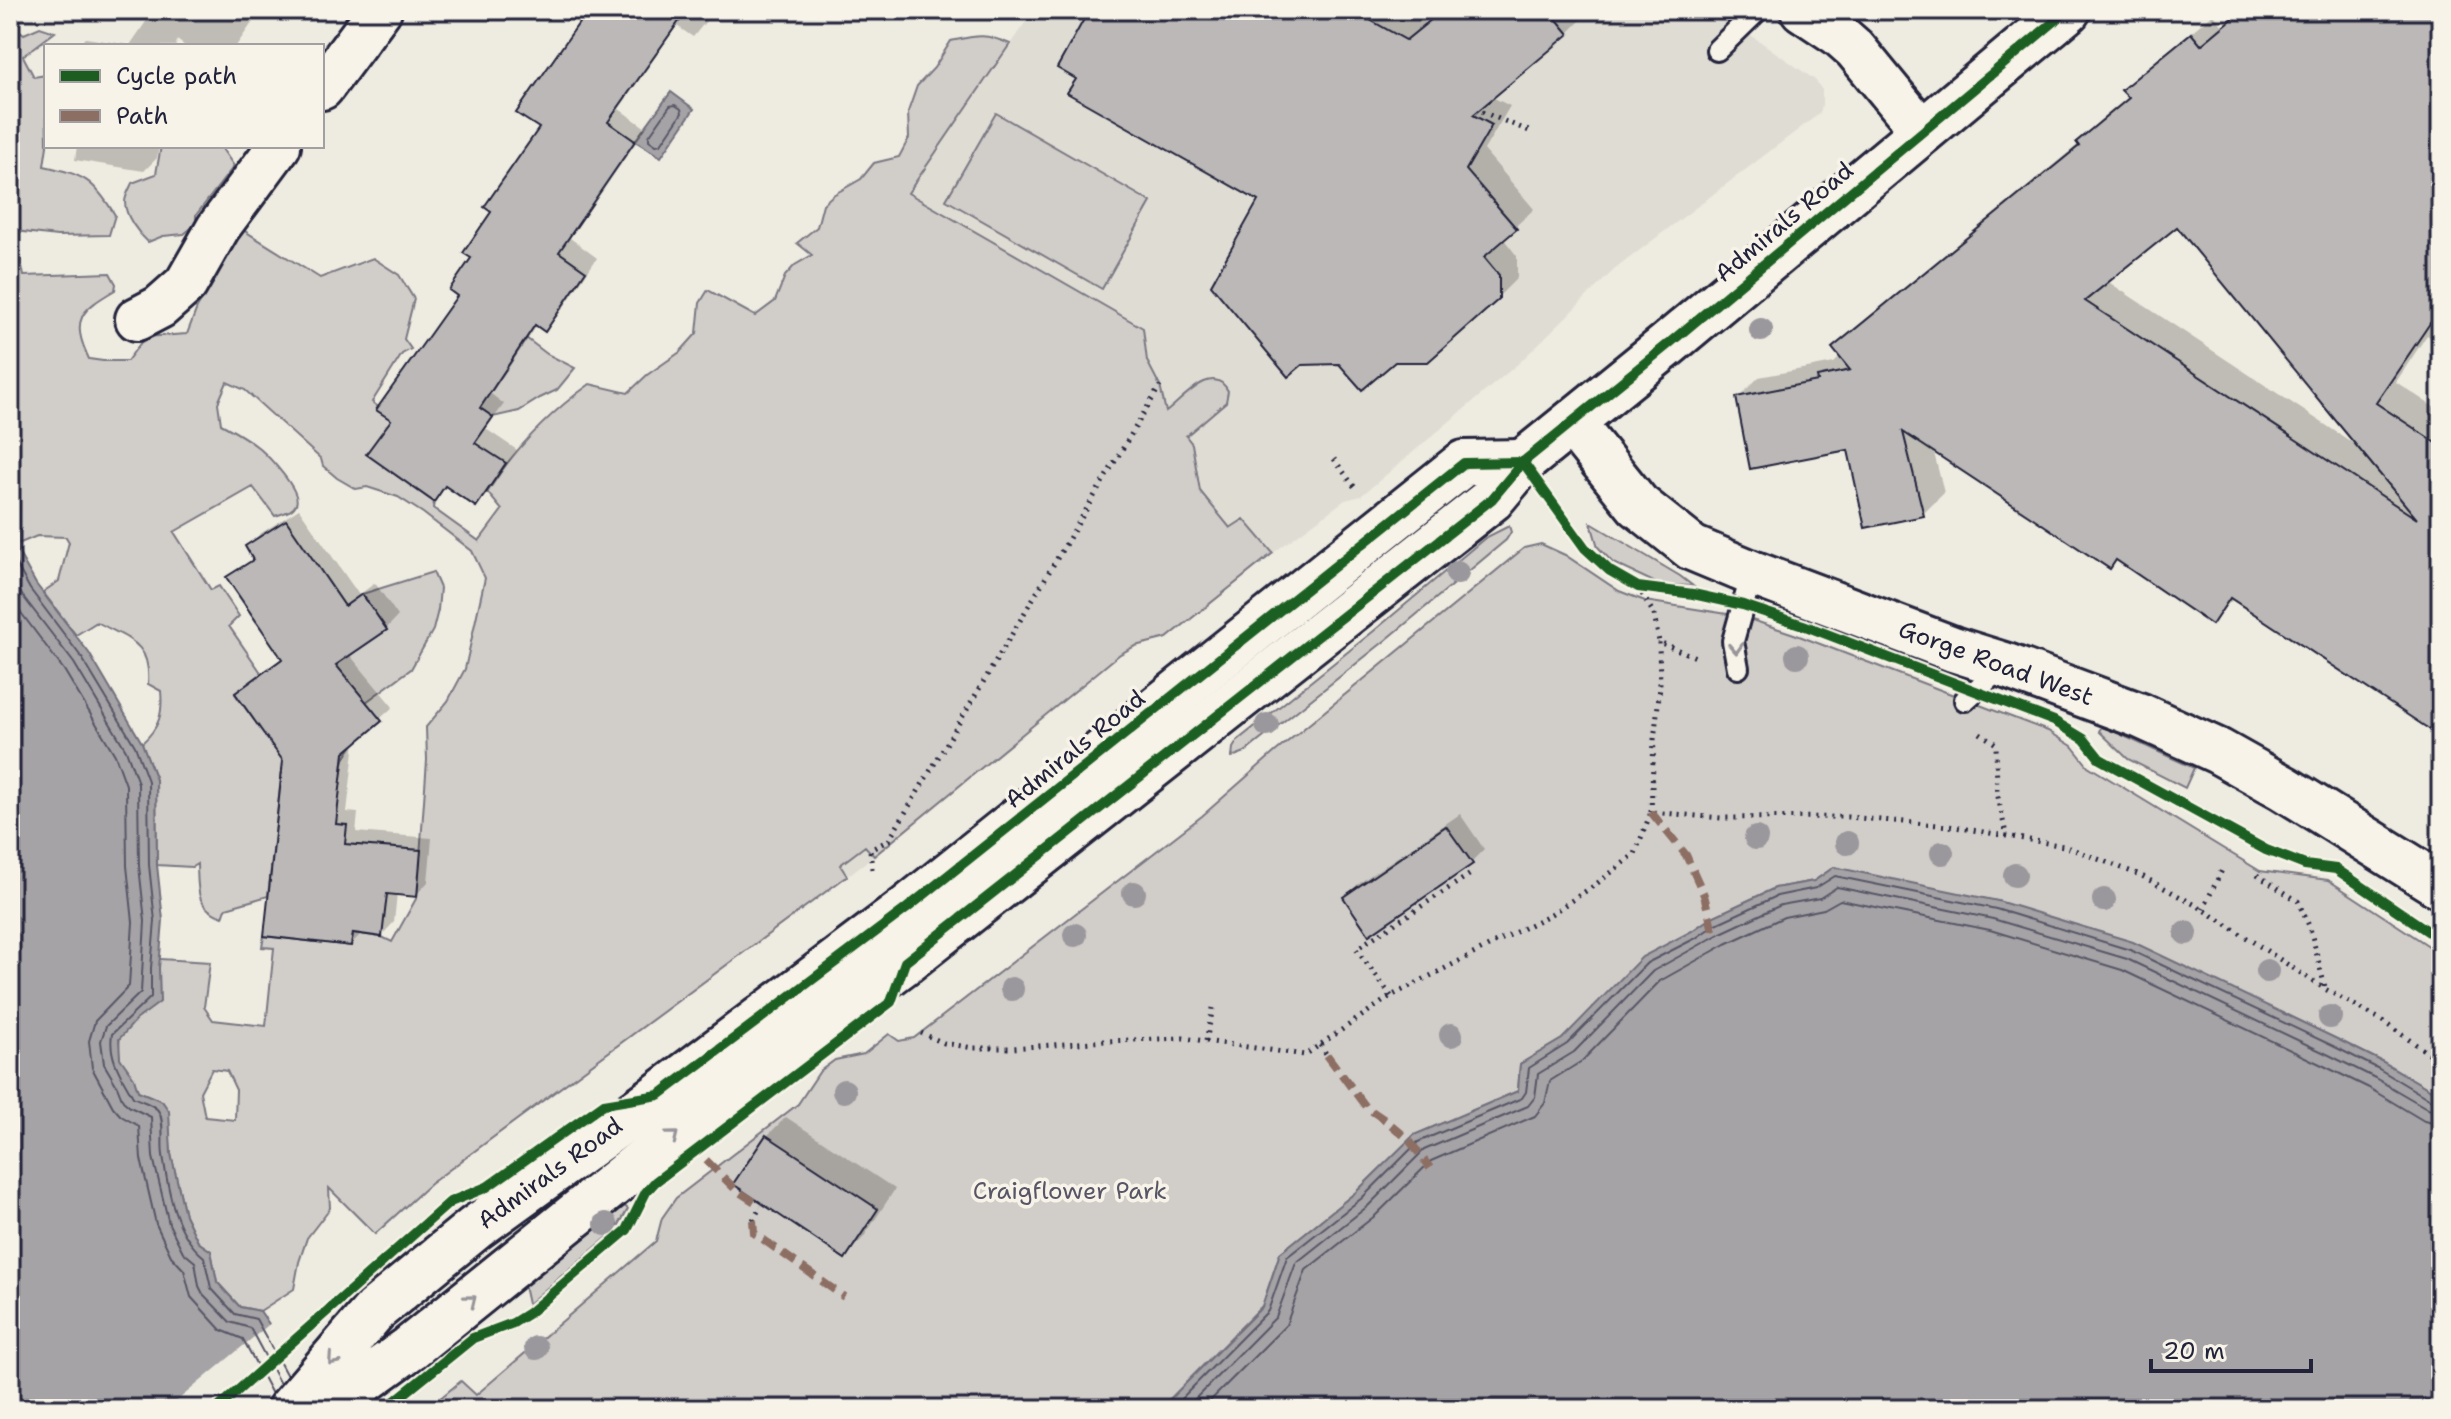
<svg xmlns="http://www.w3.org/2000/svg" width="2451" height="1419" font-family="'Shantell Sans',sans-serif">
	<rect width="100%" height="100%" fill="#eeebe1"/>
	<filter id="ink" filterUnits="userSpaceOnUse"><feTurbulence type="fractalNoise" baseFrequency=".0125" numOctaves="2"/><feDisplacementMap in="SourceGraphic" scale="16" xChannelSelector="R" yChannelSelector="G"/><feConvolveMatrix kernelMatrix="1 2 1 2 8 2 1 2 1" color-interpolation-filters="sRGB"/></filter>
	<g filter="url(#ink)">
		<polygon fill="#dfdcd4" points="1034,10 1715,10 1815,80 1822,90 1822,104 1820,113 1615,269 1520,362 1361,496 1345,500 1273,553 1167,638 1135,646 1120,654 874,856 430,1184 375,1234 392,942 430,872"/>
		<g fill="#d1cdc9" stroke="#7a7882" stroke-width="2" fill-rule="evenodd">
			<path d="M10,23L24,34L40,27L55,32L23,56L34,77L46,75L47,146L44,166C84,175 93,179 115,215L109,235L57,236L15,231L24,276L110,273L116,284L115,290C81,310 70,319 89,359L103,361H127L145,337L187,334L197,308L243,230L320,278L373,258L399,275L414,299L404,339L411,349L402,354L372,402L392,418L396,475L434,502L433,508L479,541L502,510L487,492C514,450 549,413 590,384L628,393L647,375L680,352L697,333L700,303L708,290L755,316L775,301L785,276L795,265L812,255L797,243L817,227L823,204L833,195L861,179L874,163L899,157L909,138L908,112L917,86L934,68L951,41C978,35 985,33 1010,44L908,193L1143,328L1147,361L1160,386L1166,412C1182,400 1213,361 1228,391L1226,402L1186,436L1192,444L1200,491L1230,528L1244,519L1273,553L1167,638L1135,646L1120,654L874,856L865,846L840,865L847,876L430,1184L375,1234L329,1188L330,1208L307,1238L299,1262L294,1289L260,1311L240,1307L217,1282L211,1251L198,1242L185,1215L171,1154L168,1111L162,1101L138,1091C134,1079 124,1069 120,1058C114,1036 136,981 143,958L210,962L204,1007L213,1020L266,1026L274,948L262,947L264,936L351,946L353,933L382,937L392,942L417,897L427,760L426,727L448,701L465,669L485,578L472,551L423,513L398,497L367,487L356,489L337,478L323,466L321,459L245,390L227,382L218,403L221,424C234,431 247,438 259,448C268,456 302,491 296,504C293,512 283,513 275,516L253,487L174,532L211,590L219,586L239,616L229,626L262,674L235,694L254,720L387,630L362,594L433,572L440,588L438,610L433,630L411,669L366,702L353,745L344,759L341,775L282,769L268,896L226,908L223,917C195,908 198,890 197,864L192,867L157,865L156,780L142,743C160,727 163,713 161,691L148,684C151,642 129,640 97,622L76,635L43,592L59,581L69,542L66,537L37,536L18,544L19,467L15,439L18,426L19,397L10,377V360L20,310L10,298ZM212,1069L227,1071L236,1090L235,1120L205,1117L200,1092Z"/>
			<polygon points="996,113 1151,202 1102,289 946,200"/>
			<path d="M161,146H220L234,166L196,215V224L184,234L163,236L148,242C138,233 125,216 125,202C125,196 130,188 132,183L156,174Z"/>
			<polygon points="526,338 547,354 575,368 557,390 540,398 519,411 493,417 463,396"/>
			<polygon points="1591,523 1680,576 1693,586 1658,584 1613,563 1598,547"/>
			<polygon points="1509,526 1511,532 1506,540 1386,640 1245,752 1232,757 1233,748 1238,740 1375,630 1485,538"/>
			<polygon points="1541,544 1565,555 1619,591 1645,601 1740,616 1794,634 2048,731 2072,746 2088,766 2260,871 2328,880 2441,954 2441,1096 2383,1062 2287,1015 1834,867 1814,881 1775,888 1712,917 1692,931 1588,1014 1562,1039 1520,1064 1518,1091 1414,1135 1356,1192 1280,1253 1262,1306 1160,1409 427,1409 461,1381 476,1395 656,1241 662,1218 676,1198 798,1104 820,1071 835,1060 864,1054 889,1034 899,1041 914,1038 1202,816 1275,752 1524,548"/>
			<polygon points="2102,726 2194,768 2185,788 2128,759 2099,731"/>
			<polygon points="621,1203 628,1209 616,1230 528,1304 524,1286"/>
		</g>
		<g fill="#a6a3a6" stroke="#716f7b" stroke-width="2">
			<polygon points="671,92 694,109 661,157 635,141"/>
			<polygon points="10,436 15,439 19,467 18,552 36,584 89,653 142,743 156,780 157,865 163,920 159,968 160,1002 136,1020 119,1039 120,1058 134,1078 138,1091 162,1101 169,1111 171,1154 185,1215 198,1242 211,1251 217,1282 240,1307 260,1311 269,1324 309,1409 10,1409"/>
			<polygon points="1834,867 1998,901 2133,942 2337,1039 2383,1062 2441,1096 2441,1409 1160,1409 1262,1307 1280,1253 1356,1192 1414,1135 1518,1091 1520,1064 1562,1039 1642,957 1692,931 1712,917 1775,888 1814,881"/>
		</g>
		<polygon fill="#eeebe1" points="272,1322 309,1391 313,1409 167,1409"/>
		<g fill="#0003" fill-rule="evenodd">
			<polygon points="154,10 261,10 236,46 185,46 177,40 176,46 78,46 86,38 130,45"/>
			<polygon points="592,10 715,10 693,37 677,26 619,109 646,128 570,238 597,258 557,317 545,329 538,324 491,394 504,404 486,429 517,450 489,492 476,505 448,485 434,499 393,419 459,295 494,211 541,127"/>
			<polygon points="1092,10 1404,10 1426,23 1441,10 1584,10 1587,14 1568,33 1492,97 1510,106 1484,150 1534,209 1503,238 1517,256 1517,278 1497,298 1340,362 1261,200 1078,78"/>
			<path d="M2242,10H2441V345L2427,335L2396,382L2441,412V735L2234,598L2211,622L2117,558L1933,449L1944,493L1923,514L1849,448L1738,398L1759,377L1834,363L1841,356L1834,348L1855,328L2080,143L2078,142L2099,121L2129,96L2124,90L2145,70L2213,14L2223,26ZM2178,224L2359,447L2107,281Z"/>
			<polygon points="77,146 159,146 157,158 144,171 75,160"/>
			<polygon points="299,509 359,595 375,583 398,616 386,629 349,654 393,707 355,741 347,812 358,813 356,832 432,838 428,882 416,895 397,893 394,922 382,935 362,933 351,944 285,760 238,694 250,681 283,657 229,578 254,557 247,546 260,534"/>
			<polygon points="1460,814 1484,849 1471,862 1345,897 1358,884"/>
			<polygon points="786,1117 895,1189 863,1238 844,1257 767,1136"/>
		</g>
		<g fill="none" stroke-linecap="round" stroke-linejoin="round">
			<g stroke="#575666" stroke-width="2">
				<polygon points="675,105 681,109 682,113 661,144 656,145 649,140 649,136 670,106"/>
				<polyline points="10,461 10,548"/>
				<path d="M10,553L30,589L82,658L135,746L148,781L149,865L155,921L151,968V997L112,1034C108,1058 122,1077 133,1097C140,1101 155,1104 159,1112C165,1123 161,1142 163,1155C168,1190 175,1234 204,1257L211,1288L235,1314L256,1319L287,1376"/>
				<polyline points="10,574 22,595 74,663 126,750 138,783 139,866 145,921 141,992 106,1026 101,1041 104,1064 117,1086 123,1101 130,1107 151,1117 153,1157 169,1224 183,1252 195,1262 199,1286 203,1294 230,1322 250,1328 280,1384"/>
				<polyline points="10,598 64,670 115,755 126,785 127,866 133,922 129,986 95,1021 89,1041 92,1068 113,1107 121,1116 139,1126 141,1159 156,1224 171,1256 184,1270 191,1297 221,1330 243,1339 272,1394"/>
				<polyline points="1171,1409 1268,1311 1287,1257 1362,1198 1418,1142 1522,1098 1526,1092 1529,1068 1567,1044 1647,963 1696,938 1716,924 1777,896 1816,888 1835,876 1996,909 2130,950 2333,1046 2379,1069 2434,1102 2441,1102"/>
				<polyline points="1185,1409 1276,1317 1296,1263 1368,1206 1424,1150 1528,1106 1535,1097 1538,1074 1574,1052 1653,971 1721,933 1781,905 1820,898 1837,887 1993,919 2127,959 2329,1055 2375,1078 2430,1110 2441,1113"/>
				<polyline points="1202,1409 1286,1325 1306,1270 1376,1215 1431,1161 1535,1116 1545,1103 1550,1081 1582,1061 1660,981 1726,944 1784,917 1824,909 1840,900 1990,930 2122,970 2324,1066 2369,1088 2424,1121 2441,1125"/>
			</g>
		</g>
		<g fill="#bbb8b7" stroke="#22223b" stroke-width="2" fill-rule="evenodd">
			<polygon points="588,10 687,10 608,122 635,141 559,252 586,271 545,332 535,325 480,408 493,417 475,443 506,463 476,507 445,486 434,502 366,454 391,420 376,410 457,296 449,290 471,258 463,253 491,212 484,207 539,128 516,113"/>
			<polygon points="1089,10 1352,10 1406,40 1443,10 1549,10 1569,34 1473,115 1492,125 1466,170 1517,229 1484,257 1499,275 1499,299 1428,362 1395,362 1362,390 1339,364 1302,365 1288,377 1211,285 1258,201 1067,93 1076,79 1057,68"/>
			<path d="M2243,10H2441V307L2376,403L2441,446V737L2230,598L2212,625L2116,560L2110,569L1903,432L1924,516L1865,528L1848,450L1750,469L1736,397L1818,381L1817,377L1850,370L1832,348L2079,146L2076,142L2129,98L2121,90L2191,33L2201,45ZM2177,227L2345,432L2417,519L2085,301Z"/>
			<polygon points="286,520 345,606 362,594 387,630 336,665 382,721 344,753 336,824 347,825 345,844 421,850 417,897 387,894 382,937 353,933 351,946 264,936 283,761 235,693 282,659 226,577 253,560 245,546"/>
			<polygon points="1446,826 1473,864 1369,935 1343,897"/>
			<polygon points="766,1135 878,1209 845,1259 733,1184"/>
		</g>
		<g fill="none" stroke-linecap="round" stroke-linejoin="round">
			<g stroke="#22223b" stroke-width="26">
				<g id="lane">
					<polyline points="1717,50 1758,10"/>
					<polyline points="1738,668 1733,641 1752,573"/>
					<polyline points="1965,700 2004,665"/>
				</g>
			</g>
			<g stroke="#22223b" stroke-width="48">
				<g id="street">
					<polyline points="1802,10 1838,34 1855,49 1923,132"/>
					<polyline points="322,88 380,10"/>
					<polyline points="137,319 160,307 186,284 218,228 279,146"/>
				</g>
			</g>
			<g stroke="#22223b" stroke-width="50">
				<g id="secondary">
					<polyline points="1572,423 1638,505 1692,548 1752,573 1953,649 2004,665 2141,716 2218,751 2284,788 2441,886"/>
					<polyline points="290,1409 375,1310 475,1228 659,1095 906,909 1464,463 1523,462"/>
					<polyline points="325,1409 410,1348 703,1112 905,962 1492,499 1523,462 1666,346 2068,10"/>
				</g>
			</g>
			<g stroke="#22223b" stroke-width="5" stroke-dasharray="2 6" stroke-linecap="butt">
				<polyline points="1482,112 1529,131"/>
				<polyline points="1334,459 1356,489"/>
				<polyline points="1638,587 1654,614 1659,642 1698,658"/>
				<polyline points="1980,733 1996,744 1997,792 2006,834"/>
				<polyline points="1651,812 1654,740 1660,687 1659,642"/>
				<polyline points="872,869 870,850 889,840 1160,386"/>
				<polyline points="2257,875 2298,901 2310,928 2325,987"/>
				<polyline points="2203,909 2224,866"/>
				<polyline points="1391,996 1356,949 1472,873"/>
				<polyline points="921,1033 944,1043 973,1048 1012,1048 1105,1041 1184,1038 1305,1055 1391,996 1551,914 1595,885 1635,854 1651,812 1721,818 1848,817 1949,826 2064,846 2140,875 2203,909 2325,989 2378,1018 2441,1062"/>
				<polyline points="1206,1041 1213,1008"/>
				<polyline points="1320,1045 1327,1055"/>
				<polyline points="753,1220 761,1206"/>
			</g>
			<use href="#lane" stroke="#f7f3e8" stroke-width="20"/>
			<use href="#street" stroke="#f7f3e8" stroke-width="42"/>
			<use href="#secondary" stroke="#f7f3e8" stroke-width="44"/>
			<g stroke="#8d6e63" stroke-width="8" stroke-dasharray="16 8" stroke-linecap="butt">
				<polyline points="1651,812 1686,855 1704,895 1713,931"/>
				<polyline points="1327,1055 1366,1107 1388,1122 1409,1140 1430,1168"/>
				<polyline points="706,1160 736,1190 761,1206"/>
				<polyline points="753,1220 754,1233 844,1297"/>
			</g>
			<g stroke="#f7f3e8" stroke-width="15">
				<g id="cycleway">
					<polyline points="1523,462 1585,548 1610,571 1638,587 1693,594 1743,605 1803,625 2054,721 2084,739 2100,759 2266,850 2305,865 2336,869 2441,940"/>
					<polyline points="217,1409 450,1202 487,1187 604,1104 659,1095 906,909 1464,463 1523,462"/>
					<polyline points="385,1409 473,1338 513,1323 529,1313 627,1230 646,1192 655,1182 891,1002 905,962 1492,499 1523,462 1666,346 2068,10"/>
				</g>
			</g>
			<use href="#cycleway" stroke="#1b5e20" stroke-width="10"/>
		</g>
		<g fill="#9b989d">
			<circle cx="1761" cy="330" r="12"/>
			<circle cx="1457" cy="573" r="12"/>
			<circle cx="1797" cy="656" r="12"/>
			<circle cx="1267" cy="725" r="12"/>
			<circle cx="1756" cy="838" r="12"/>
			<circle cx="1847" cy="843" r="12"/>
			<circle cx="1942" cy="853" r="12"/>
			<circle cx="2015" cy="875" r="12"/>
			<circle cx="1134" cy="893" r="12"/>
			<circle cx="2104" cy="900" r="12"/>
			<circle cx="2186" cy="933" r="12"/>
			<circle cx="1075" cy="935" r="12"/>
			<circle cx="2267" cy="971" r="12"/>
			<circle cx="1012" cy="989" r="12"/>
			<circle cx="2330" cy="1017" r="12"/>
			<circle cx="1451" cy="1035" r="12"/>
			<circle cx="844" cy="1091" r="12"/>
			<circle cx="606" cy="1224" r="12"/>
			<circle cx="536" cy="1348" r="12"/>
		</g>
		<defs><path id="oneway-chevron" d="M-2-3.5L2.5 0L-2 3.5" fill="none" stroke-width="1.6" stroke-linecap="round" stroke-linejoin="round" transform="scale(2)"/></defs>
		<g stroke="#97959a">
			<use href="#oneway-chevron" transform="translate(1736 648) rotate(87)"/>
			<use href="#oneway-chevron" transform="translate(673 1136) rotate(-39)"/>
			<use href="#oneway-chevron" transform="translate(471 1300) rotate(-39)"/>
			<use href="#oneway-chevron" transform="translate(333 1360) rotate(131)"/>
		</g>
	</g>
	<g text-anchor="middle" dominant-baseline="central" stroke-width="7" stroke-linejoin="round" paint-order="stroke">
		<g font-size="24" fill="#22223b" stroke="#f7f3e8">
			<text transform="translate(1784 222) rotate(-40)">Admirals Road</text>
			<text transform="translate(1996 663) rotate(20)">Gorge Road West</text>
			<text transform="translate(1075 749) rotate(-39)">Admirals Road</text>
			<text transform="translate(550 1173) rotate(-36)">Admirals Road</text>
		</g>
		<g font-size="24" fill="#575566" stroke="#f7f3e8">
			<text x="1070" y="1191">Craigflower Park</text>
		</g>
	</g>
	<rect width="2451" height="1419" fill="none" stroke="#f7f3e8" stroke-width="40"/>
	<rect x="20" y="20" width="2411" height="1379" fill="none" stroke="#22223b" stroke-width="3" filter="url(#ink)"/>
	<rect x="44" y="44" width="280" height="104" fill="#f7f3e8" stroke="#a29fa3" stroke-width="2"/>
	<rect x="60" y="70" width="40" height="12" fill="#1b5e20" stroke="#a29fa3" stroke-width="2"/>
	<text x="116" y="84" font-size="24" fill="#22223b">Cycle path</text>
	<rect x="60" y="110" width="40" height="12" fill="#8d6e63" stroke="#a29fa3" stroke-width="2"/>
	<text x="116" y="124" font-size="24" fill="#22223b">Path</text>
	<path d="M2151 1359v12h160v-12" fill="none" stroke="#22223b" stroke-width="4"/>
	<text x="2163" y="1359" font-size="24" fill="#22223b" stroke="#f7f3e8" stroke-width="6" paint-order="stroke">20 m</text>
</svg>
